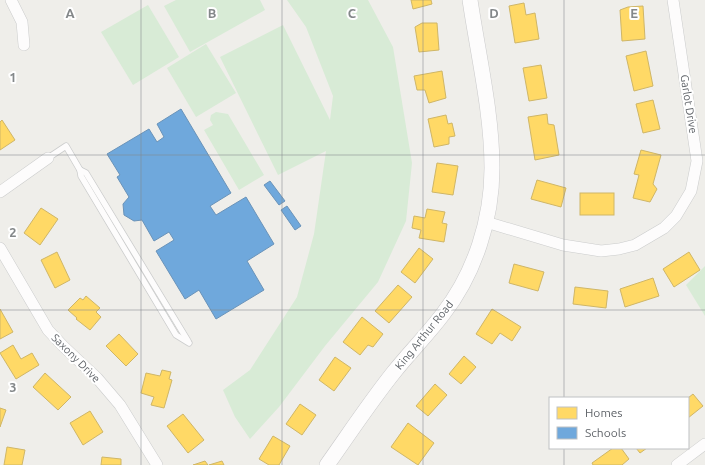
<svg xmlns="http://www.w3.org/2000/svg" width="705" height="465" font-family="Ubuntu,sans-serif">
	<rect width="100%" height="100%" fill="#efeeea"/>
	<g fill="#d8ebd6">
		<polygon points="176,0 260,0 265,10 190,52 164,6"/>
		<polygon points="287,0 368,0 393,47 412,163 406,221 378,282 325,346 279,407 250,439 235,417 223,390 250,370 297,297 314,234 326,151 278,175 220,57 283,25 330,120 333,96 306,27"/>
		<polygon points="148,5 179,57 133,85 101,32"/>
		<polygon points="206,44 236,93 196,117 167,68"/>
		<polygon points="216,112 228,114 264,175 239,190 204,130 213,125 210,120 211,115"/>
		<polygon points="705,266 705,316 686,285"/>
	</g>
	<g fill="#ffd966" stroke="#cfb667">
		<polygon points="411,0 431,0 432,4 413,9"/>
		<polygon points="524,3 526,15 535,13 539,39 515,43 509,6"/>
		<polygon points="643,6 645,39 622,41 620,10 628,7"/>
		<polygon points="422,23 437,23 439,50 419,52 415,27"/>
		<polygon points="646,51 653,86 634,91 626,56"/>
		<polygon points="541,65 547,98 529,101 523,68"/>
		<polygon points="442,71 446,98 429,103 425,90 417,90 414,76"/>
		<polygon points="653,100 660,129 643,133 636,104"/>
		<polygon points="547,114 548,124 554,125 559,155 535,160 528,117"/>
		<polygon points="446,115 448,124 452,123 455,136 449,137 449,144 434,147 428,119"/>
		<polygon points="2,120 15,140 0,150 0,122"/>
		<polygon points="641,150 661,155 653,184 657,189 650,202 633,198 639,175 634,174"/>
		<polygon points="437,163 458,166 453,195 432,192"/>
		<polygon points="537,180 566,188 561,207 531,199"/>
		<rect x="580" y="193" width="34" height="22"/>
		<polygon points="41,208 58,219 40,245 24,233"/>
		<polygon points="427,209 445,212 442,223 447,224 444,242 419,238 421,230 412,228 414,216 425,218"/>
		<polygon points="419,248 433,259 415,283 401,272"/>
		<polygon points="57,252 70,280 55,288 41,260"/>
		<polygon points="689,252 700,270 674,287 663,269"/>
		<polygon points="514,264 544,272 538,291 509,283"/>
		<polygon points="653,278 659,296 625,307 620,289"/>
		<polygon points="398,285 412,297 389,323 375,311"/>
		<polygon points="575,287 608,291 606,308 573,304"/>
		<polygon points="86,296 100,308 96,312 101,317 90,330 76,319 77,318 68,310 80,298 83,300"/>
		<polygon points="0,309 13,332 0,339"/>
		<polygon points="492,309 521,327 512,341 500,333 492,344 476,334"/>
		<polygon points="362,317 383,334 373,347 368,345 360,355 343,342"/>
		<polygon points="119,334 138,354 126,366 106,346"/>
		<polygon points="13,345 21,359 32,353 39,365 16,379 0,353"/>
		<polygon points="464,356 476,367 461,384 449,374"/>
		<polygon points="335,357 351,368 334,391 319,380"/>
		<polygon points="162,370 171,372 169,379 172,380 164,408 151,405 154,397 141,393 146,373 160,376"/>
		<polygon points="45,373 71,397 58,410 33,387"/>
		<polygon points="435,384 447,395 428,416 416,406"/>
		<polygon points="693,394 703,406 688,418 688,398"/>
		<polygon points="300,404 316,415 302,435 286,424"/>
		<polygon points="0,408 6,410 0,427"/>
		<polygon points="90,411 103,432 83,445 70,423"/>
		<polygon points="183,414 204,440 188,453 167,426"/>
		<polygon points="408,423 434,443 418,465 391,447"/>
		<polygon points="273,436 290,446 279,465 269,465 259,459"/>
		<polygon points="7,447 25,450 22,465 4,465"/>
		<polygon points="613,448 621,448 629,459 622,465 593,465 592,463"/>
		<polygon points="636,448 647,448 640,453"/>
		<polygon points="102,457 121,459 121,465 101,465"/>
		<polygon points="205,461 208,465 193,465"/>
		<polygon points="222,461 224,465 209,465"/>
	</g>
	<g fill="#6fa8dc" stroke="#6a93b9">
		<polygon points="181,109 231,193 210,206 216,215 246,197 274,244 247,261 264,290 216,319 199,290 185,299 156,251 174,240 169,232 154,241 142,220 134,221 124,215 123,204 129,197 117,177 120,175 107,154 149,129 157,142 164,137 157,124"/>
		<polygon points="270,181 285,201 279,205 264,185"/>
		<polygon points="287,206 301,226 295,230 281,210"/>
	</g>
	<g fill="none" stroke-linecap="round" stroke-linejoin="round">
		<g stroke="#cbcccc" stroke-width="7">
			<g id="lane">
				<polyline points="48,158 66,146 80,170 81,176 176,335 189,343"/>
				<polyline points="80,170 86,173 188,341"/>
			</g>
		</g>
		<g stroke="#cbcccc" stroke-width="12">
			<g id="street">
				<polyline points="11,0 22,22 24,45"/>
				<polyline points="0,192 48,158"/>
				<polyline points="486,222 563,245 601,251 619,249 635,245 664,228 676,216 691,191 697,161 673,0"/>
				<polyline points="0,248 48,330 63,346 97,378 120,405 157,465"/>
				<polyline points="677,465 705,444"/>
			</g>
		</g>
		<g stroke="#cacacb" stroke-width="16">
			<path id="secondary" d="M327,465C349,434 370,402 394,372C410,352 428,334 443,314C475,273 492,219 492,168C492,113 478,54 470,0"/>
		</g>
		<use href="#lane" stroke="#fdfcfc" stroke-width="5.5"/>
		<use href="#street" stroke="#fdfcfc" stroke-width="11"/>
		<use href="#secondary" stroke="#fdfcfc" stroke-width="15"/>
	</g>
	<path fill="none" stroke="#84888a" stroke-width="1" stroke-opacity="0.55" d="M141,0V465M282,0V465M423,0V465M564,0V398M0,155H705M0,310H705M564,448V465"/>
	<g text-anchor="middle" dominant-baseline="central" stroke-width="4" stroke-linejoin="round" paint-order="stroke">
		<g font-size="11" fill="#5f6368" stroke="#fff">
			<text transform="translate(689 104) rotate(81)">Garlot Drive</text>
			<text transform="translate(424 335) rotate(-51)">King Arthur Road</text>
			<text transform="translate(76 358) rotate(45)">Saxony Drive</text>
		</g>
	</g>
	<g font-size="13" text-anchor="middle" font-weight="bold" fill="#84888a" stroke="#fff" stroke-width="4" stroke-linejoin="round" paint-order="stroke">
		<text x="70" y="18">A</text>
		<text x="212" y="18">B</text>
		<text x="352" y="18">C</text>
		<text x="494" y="18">D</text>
		<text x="634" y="18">E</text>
		<text x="13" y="82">1</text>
		<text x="13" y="237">2</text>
		<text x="13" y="392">3</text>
	</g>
	<rect x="549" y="397" width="140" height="52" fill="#ffffff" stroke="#bfc1c3"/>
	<rect x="557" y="407" width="20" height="12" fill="#ffd966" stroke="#bfc1c3"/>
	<text x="585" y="417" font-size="12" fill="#5f6368">Homes</text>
	<rect x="557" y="427" width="20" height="12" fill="#6fa8dc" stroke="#bfc1c3"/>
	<text x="585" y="437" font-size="12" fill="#5f6368">Schools</text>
</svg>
